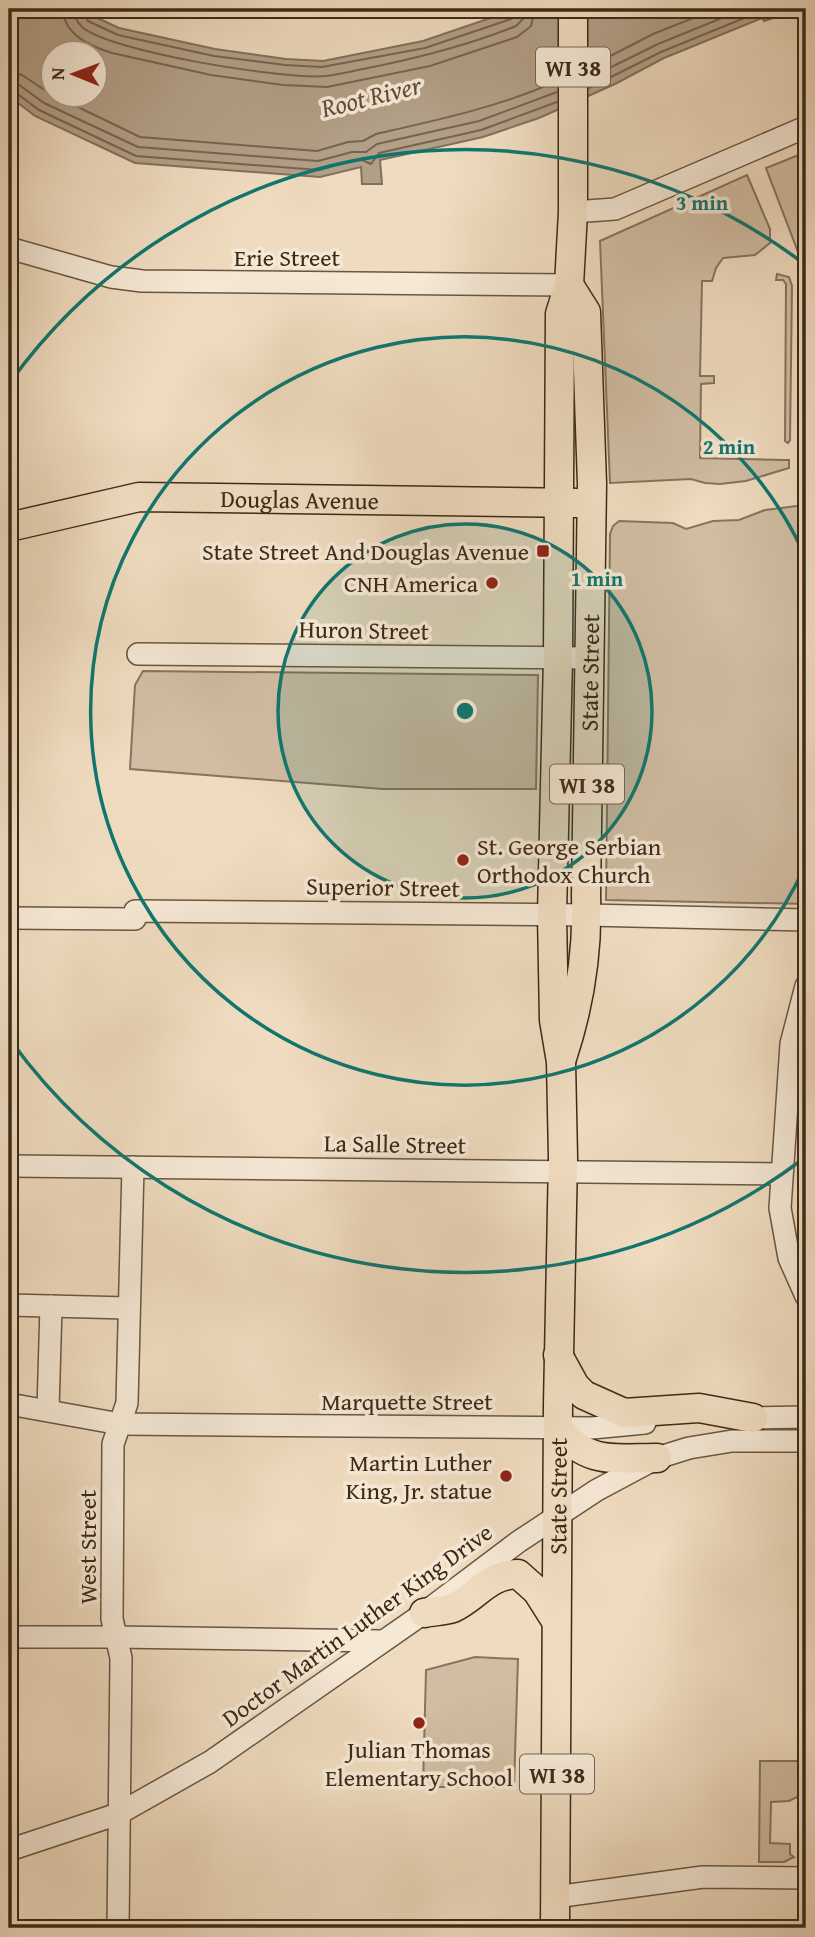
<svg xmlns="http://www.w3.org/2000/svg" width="815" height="1937" font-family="'Gentium Book Plus',serif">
	<rect width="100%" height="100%" fill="#efdbbf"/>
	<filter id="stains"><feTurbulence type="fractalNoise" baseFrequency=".00286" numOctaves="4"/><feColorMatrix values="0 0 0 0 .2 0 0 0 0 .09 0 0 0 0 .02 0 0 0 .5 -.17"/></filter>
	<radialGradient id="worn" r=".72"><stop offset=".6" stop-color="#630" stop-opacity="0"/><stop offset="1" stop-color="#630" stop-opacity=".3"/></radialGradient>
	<g fill="#d1bda3" stroke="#86745e" stroke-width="2">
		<polygon points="806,152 806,273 766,168"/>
		<polygon points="747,175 770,229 770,243 755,255 723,258 716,268 712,281 702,281 700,376 714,376 714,383 701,384 700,458 784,460 789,460 789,468 746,481 720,484 705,483 691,479 610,483 600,241"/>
		<polygon points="777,274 789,277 792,286 790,440 788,443 785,441 786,284 783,280 776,280"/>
		<polygon points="797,506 806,506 806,904 606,900 610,534 613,526 619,521 673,523 686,529 713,521 739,520 765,510"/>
		<polygon points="143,671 538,675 536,789 383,789 130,769 135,685"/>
		<polygon points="475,1657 518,1659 514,1787 423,1787 426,1670"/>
		<polygon points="760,1761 806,1761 806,1797 797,1797 789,1801 771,1802 770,1843 790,1844 790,1854 794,1857 784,1862 759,1862"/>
	</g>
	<path fill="#b29f87" stroke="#83705b" stroke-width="2" fill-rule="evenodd" d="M9,9H88L93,16L119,28L215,49L286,59L323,61L423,41L517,9H788L789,13L764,21L762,18L664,58L615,84L539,118L483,137L380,160L382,184H362L361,167L320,177L135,163L35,116L9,96ZM52,52H94V94H52Z"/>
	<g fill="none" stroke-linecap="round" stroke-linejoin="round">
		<g stroke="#776450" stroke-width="2">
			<path d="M63,9C64,35 90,46 112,53L211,75L283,85L327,87L430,66L517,37L531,26L535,9"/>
			<path d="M74,9C74,16 77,22 82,27C111,52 285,80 326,76C341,74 357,70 373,67C422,57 469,45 516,26L523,19L525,9"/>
			<polyline points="83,9 88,21 118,35 214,56 285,65 322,67 425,48 511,19 515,15 516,9"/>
			<polyline points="589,67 653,34 716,9"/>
			<path d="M9,72L22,75L49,93L140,137L317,151L348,142L363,141L376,134C438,120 499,107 557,81"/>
			<polyline points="589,78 658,44 744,9"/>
			<polyline points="9,83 18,84 44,103 138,147 318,161 352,152 366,152 377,144 479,121 557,92"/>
			<polyline points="589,88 661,52 759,12 767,12 778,9"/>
			<polyline points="9,91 15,92 39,110 136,156 319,170 354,160 362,160 371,164 379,153 481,130 557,102"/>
		</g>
		<g stroke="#695642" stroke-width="24">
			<g id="minor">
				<polyline points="573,212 615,209 806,127"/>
				<polyline points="9,248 111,277 142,281 569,285"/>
				<polyline points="138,654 590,658"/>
				<polyline points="9,918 135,919 135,911 587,915 806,920"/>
				<polyline points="806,986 791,1044 780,1208 789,1258 806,1296"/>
				<polyline points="9,1166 781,1174"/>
				<polyline points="9,1305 128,1308"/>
				<polyline points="9,1404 120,1424 592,1428 645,1423"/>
				<polyline points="48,1410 51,1306"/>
				<polyline points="740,1418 806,1417"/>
				<polyline points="9,1637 116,1637 381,1641"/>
				<polyline points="9,1850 118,1814 210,1762 424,1613 518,1542 597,1490 657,1458 689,1448 732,1441 806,1441"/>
				<polyline points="555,1897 703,1877 806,1878"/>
				<polyline points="118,1928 121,1658 112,1619 113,1444 127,1403 133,1167"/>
			</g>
		</g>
		<g stroke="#3c2a19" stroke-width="31">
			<g id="major">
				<path id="s1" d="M9,527L139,497L579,503"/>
				<path id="s2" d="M562,1058C579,1007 588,951 586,896L592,484L586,312L569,285"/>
				<polyline points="558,1355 575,1386 584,1395 624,1413 699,1408 753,1418"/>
				<path d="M558,1428C587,1465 613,1458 657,1458"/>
				<path d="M424,1613C433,1611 445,1611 453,1608C478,1596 487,1575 518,1574L537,1591L556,1621"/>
				<path id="s3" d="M555,1928L558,1405L563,1158L561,1062L554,1020L552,915L558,658L560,314L569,285L573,212V9"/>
			</g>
		</g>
		<use href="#minor" stroke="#f5e8d5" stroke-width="21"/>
		<use href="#major" stroke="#efdbbf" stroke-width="28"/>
	</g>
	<circle cx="465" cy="711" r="187" fill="#0f766e" fill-opacity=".12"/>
	<g fill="none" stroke="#0f766e" stroke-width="3.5">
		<circle cx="465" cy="711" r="187"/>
		<path d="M805 866A374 374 0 1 1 805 556"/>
		<path d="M803 1159A561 561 0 0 1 11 1041M11 381A561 561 0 0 1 803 263"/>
	</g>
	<g fill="#8f2418" stroke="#f5e8d5" stroke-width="2.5">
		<rect x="536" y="544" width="14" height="14" rx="3.5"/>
		<circle cx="492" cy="583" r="7"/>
		<circle cx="463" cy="860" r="7"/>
		<circle cx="506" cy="1476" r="7"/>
		<circle cx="419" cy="1723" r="7"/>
	</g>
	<g text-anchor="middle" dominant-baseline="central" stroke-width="7" stroke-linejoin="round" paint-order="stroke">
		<g fill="#f5e8d5" stroke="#746351" stroke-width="2">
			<rect x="536" y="47.5" width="74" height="39" rx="5"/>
			<rect x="550" y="764.5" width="74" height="39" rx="5"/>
			<rect x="520" y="1754.5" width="74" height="39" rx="5"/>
		</g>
		<g font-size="23" font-weight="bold" fill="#3c2a19">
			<text x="573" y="67">WI 38</text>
			<text x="587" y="784">WI 38</text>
			<text x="557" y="1774">WI 38</text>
		</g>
		<g font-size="24" fill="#3c2a19" stroke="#f5e8d5">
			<text x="287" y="257">Erie Street</text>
			<text stroke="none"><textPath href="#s1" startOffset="294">Douglas Avenue</textPath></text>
			<text transform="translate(364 630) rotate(1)">Huron Street</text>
			<text stroke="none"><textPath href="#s2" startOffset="388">State Street</textPath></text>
			<text transform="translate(383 887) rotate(1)">Superior Street</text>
			<text transform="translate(395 1144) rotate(1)">La Salle Street</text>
			<text x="407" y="1401">Marquette Street</text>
			<text stroke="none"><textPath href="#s3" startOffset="432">State Street</textPath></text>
			<text transform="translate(87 1547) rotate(-90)">West Street</text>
			<text transform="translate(357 1625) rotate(-36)">Doctor Martin Luther King Drive</text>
		</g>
		<g font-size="24" fill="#3c2a19" stroke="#f5e8d5" text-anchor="end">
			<text x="529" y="551">State Street And Douglas Avenue</text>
			<text x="478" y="583">CNH America</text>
			<text x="477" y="846" text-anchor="start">St. George Serbian<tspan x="477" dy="28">Orthodox Church</tspan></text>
			<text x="492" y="1462">Martin Luther<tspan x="492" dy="28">King, Jr. statue</tspan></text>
			<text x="419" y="1749" text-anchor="middle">Julian Thomas<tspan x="419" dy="28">Elementary School</tspan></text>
		</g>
		<g font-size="26" font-style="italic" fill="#5f4d3a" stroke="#f5e8d5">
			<text transform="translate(371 96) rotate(-14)">Root River</text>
		</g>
	</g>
	<circle cx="465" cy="711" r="10" fill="#0f766e" stroke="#f5e8d5" stroke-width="3.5"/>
	<g font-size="21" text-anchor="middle" font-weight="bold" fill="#0f766e" stroke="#f5e8d5" stroke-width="7" stroke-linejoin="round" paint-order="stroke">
		<text x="702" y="210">3 min</text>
		<text x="729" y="454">2 min</text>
		<text x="597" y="586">1 min</text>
	</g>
	<rect width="815" height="1937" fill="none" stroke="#efdbbf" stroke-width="35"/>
	<rect x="10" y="10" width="794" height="1916" fill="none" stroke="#3c2a19" stroke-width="3.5"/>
	<rect x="18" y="18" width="780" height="1902" fill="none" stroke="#3c2a19" stroke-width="2"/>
	<g transform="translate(74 74) rotate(271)"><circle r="33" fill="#f5e8d5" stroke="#ab9c8a" stroke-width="2"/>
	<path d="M0-5L12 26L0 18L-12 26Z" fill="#8f2418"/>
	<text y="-10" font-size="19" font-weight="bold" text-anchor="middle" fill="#3c2a19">N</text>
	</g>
	<rect width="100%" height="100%" filter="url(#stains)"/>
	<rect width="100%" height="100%" fill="url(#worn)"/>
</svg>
